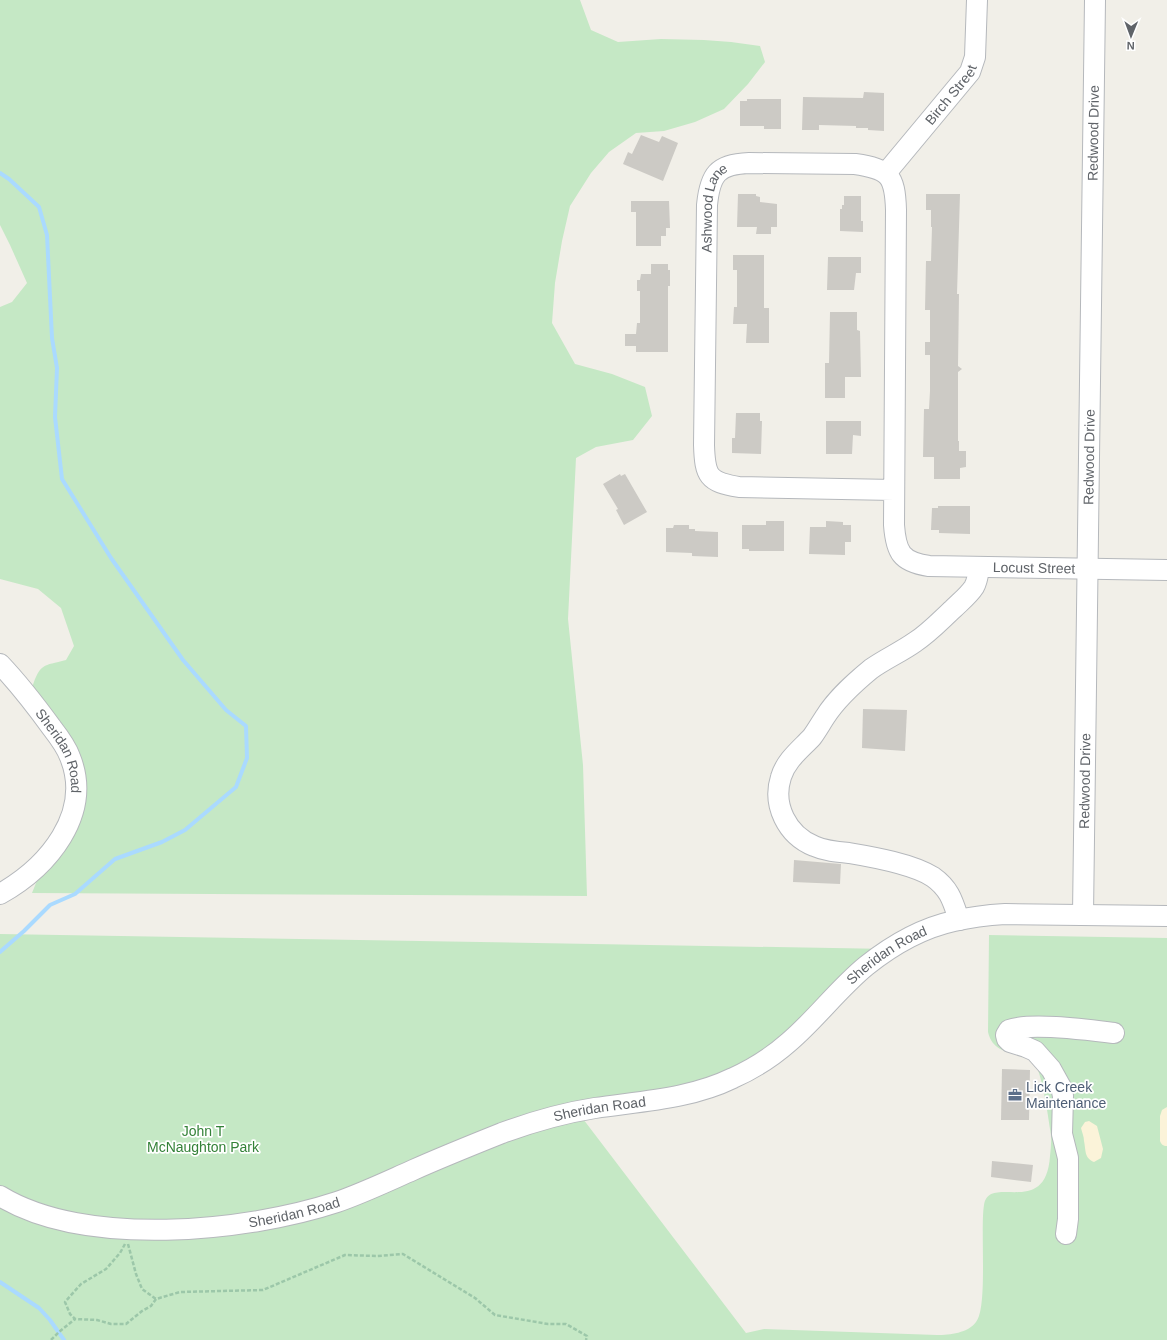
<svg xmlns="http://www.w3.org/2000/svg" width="1167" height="1340" font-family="Helvetica,sans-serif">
	<rect width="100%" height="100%" fill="#f1efe8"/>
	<g fill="#c5e8c5">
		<path d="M0,0H580L591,30L618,42L661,39L704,40L731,42L760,46L765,62L748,84L724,109L695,122L664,131L636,133L609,152L591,173L570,206L562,241L555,283L552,323L575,364L612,374L645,387L652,416L633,440L596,447L576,458L568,619L583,765L587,896L32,893L38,878L63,854L81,821L85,806L86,785L83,767L77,752L32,688C40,663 43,666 66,660L74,646L61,608L38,589L0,579V307L12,302L27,283L10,245L0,225Z"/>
		<path d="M0,934L890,949L749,1070L577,1111L746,1333L764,1329L937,1335C950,1335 968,1333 976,1322C988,1308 980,1229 984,1205C989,1173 1046,1219 1050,1156C1051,1147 1052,1138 1050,1129C1048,1115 1042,1074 1035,1064C1024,1049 994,1059 988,1032L989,935L1167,938V1340H0Z"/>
	</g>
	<g fill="#fbf3d9">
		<path d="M1167,1107V1146C1163,1146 1161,1144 1160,1141V1116L1162,1110Z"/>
		<path d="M1089,1121L1097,1126L1103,1149L1101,1158L1094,1162C1084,1158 1086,1150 1084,1141C1084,1137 1082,1132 1081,1128L1085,1122Z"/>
	</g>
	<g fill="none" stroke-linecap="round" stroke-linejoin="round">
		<g stroke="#aadaff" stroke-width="4">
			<polyline points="0,173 9,179 39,207 47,235 52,338 57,368 55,417 62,479 111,558 183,660 226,710 246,726 247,758 236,787 185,830 162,842 115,859 75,894 50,905 24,931 0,952"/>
			<polyline points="0,1282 39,1308 50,1320 64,1340"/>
		</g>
	</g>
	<g fill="#cccac5">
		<polygon points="864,92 884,93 884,131 868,130 868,128 856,128 856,126 819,125 819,130 802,130 803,97 863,98"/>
		<polygon points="747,99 781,99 781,129 764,129 764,126 740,126 740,101 747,101"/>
		<polygon points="641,135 659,142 662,136 678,143 663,181 623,164 628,152 632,154"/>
		<polygon points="738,194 756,194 756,196 760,197 760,202 777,204 777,227 771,227 771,234 756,234 757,227 737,227"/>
		<polygon points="926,194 960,194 957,294 959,294 958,366 962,369 958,372 958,441 959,441 959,451 966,451 966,467 960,468 960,479 934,479 934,457 923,457 924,409 929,409 930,391 930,355 925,355 925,342 930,342 930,310 925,310 926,261 931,261 932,227 931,227 931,210 926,210"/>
		<polygon points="844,196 861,196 861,221 863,221 863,232 840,231 840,209 842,209 842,205 844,205"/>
		<polygon points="631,201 669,201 670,228 666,228 666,236 661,236 661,246 636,246 636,212 631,212"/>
		<polygon points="733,255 764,255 764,308 769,308 769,343 746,343 747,324 733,324 734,307 737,307 737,270 733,270"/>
		<polygon points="828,257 861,257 861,273 856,273 854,290 827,290"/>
		<polygon points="651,264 668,264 668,270 670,270 670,286 668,286 668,352 636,352 636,346 625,346 625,334 636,334 637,323 640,323 640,291 637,291 637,280 640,280 641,274 651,274"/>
		<polygon points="830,312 857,312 857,330 860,331 861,377 845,377 845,398 825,398 825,363 829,363"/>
		<polygon points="736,413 760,413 760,421 762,421 761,454 732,453 732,438 735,438"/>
		<polygon points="826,421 861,421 861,436 853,435 852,454 826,454"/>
		<polygon points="620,474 621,476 625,474 647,512 624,525 616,510 618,509 603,484"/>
		<polygon points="938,506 970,506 970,534 939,533 939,530 931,530 932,508 938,508"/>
		<polygon points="766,521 784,521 784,551 749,551 749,549 742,549 742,525 766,525"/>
		<polygon points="826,521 843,522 843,525 851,525 851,542 845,542 845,555 809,554 810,527 826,527"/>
		<polygon points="674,525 689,525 689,529 695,529 695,531 718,532 718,557 692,556 692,553 666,552 666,528 673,528"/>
		<polygon points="863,709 907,710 905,751 862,748"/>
		<polygon points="794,860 841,864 840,884 793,882"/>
		<polygon points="1002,1069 1030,1070 1029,1120 1001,1120"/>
		<polygon points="992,1161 1033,1165 1031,1182 991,1177"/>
	</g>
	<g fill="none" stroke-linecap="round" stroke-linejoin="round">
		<g stroke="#b5b8bc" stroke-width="22">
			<g id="minor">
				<path id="s1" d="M886,173L970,72L975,57L977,0"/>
				<path id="s2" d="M894,490L739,487C708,482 705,476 704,445L707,205C710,175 717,164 749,163L855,164C889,169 895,175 896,210L894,525C896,552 901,562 929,566L1167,570"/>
				<path id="s3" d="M0,664C19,684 36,706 52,728C59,737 66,746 70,757C93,814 48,867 0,894"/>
				<path id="s4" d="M1083,915L1095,0"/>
				<path d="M959,920C953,902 950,889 933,877C913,864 873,857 849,853C837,852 825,851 814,846C787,835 772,805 781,777C786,760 801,749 812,737C817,730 821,723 825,717C837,698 854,683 871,669C885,659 901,652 915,642C929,633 941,620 953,609C960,602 969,595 974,587C978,580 978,574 979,567"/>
				<path id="s5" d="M0,1196C85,1248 246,1232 337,1202C363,1193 388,1181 413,1170C442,1157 472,1145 502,1133C532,1122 563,1113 595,1108C642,1101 690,1099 733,1078C753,1069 772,1057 789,1042C816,1019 838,989 866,966C891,946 922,928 954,921C971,917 988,915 1005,914L1167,916"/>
				<path d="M1066,1234L1068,1219V1158L1062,1134L1063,1096L1061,1087L1051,1069L1035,1051L1026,1047L1010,1042L1007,1039L1006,1035L1009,1030C1031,1022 1089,1030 1114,1033"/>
			</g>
		</g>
		<g stroke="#9cc7a9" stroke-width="2.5" stroke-dasharray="4 2" stroke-linecap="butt">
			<polyline points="125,1244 120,1253 106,1269 81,1284 65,1302 70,1314 75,1319 97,1320 111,1324 126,1324 142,1311 151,1306 156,1299 180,1292 263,1290 345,1255 377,1256 403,1254 475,1298 495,1315 548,1324 566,1324 587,1336 586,1340"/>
			<polyline points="128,1244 136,1274 142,1289 156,1299"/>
			<polyline points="51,1340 59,1332 75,1319"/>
		</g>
		<use href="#minor" stroke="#fff" stroke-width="20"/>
	</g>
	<defs>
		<g id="office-bare" transform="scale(1.08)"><path d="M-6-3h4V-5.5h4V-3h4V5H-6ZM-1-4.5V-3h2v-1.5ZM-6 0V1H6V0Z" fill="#5c6f8a" stroke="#fff" stroke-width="2.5" paint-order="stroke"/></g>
	</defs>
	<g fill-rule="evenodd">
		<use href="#office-bare" x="1015" y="1095"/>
	</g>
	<g text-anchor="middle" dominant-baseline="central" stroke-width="3.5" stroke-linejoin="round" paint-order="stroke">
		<g font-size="14" fill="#5f6368" stroke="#fff">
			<text stroke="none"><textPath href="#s1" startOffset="102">Birch Street</textPath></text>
			<text stroke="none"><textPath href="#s4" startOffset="782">Redwood Drive</textPath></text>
			<text stroke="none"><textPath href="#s2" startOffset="457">Ashwood Lane</textPath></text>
			<text stroke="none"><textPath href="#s4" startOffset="458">Redwood Drive</textPath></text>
			<text stroke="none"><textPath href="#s2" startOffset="1185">Locust Street</textPath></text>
			<text stroke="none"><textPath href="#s3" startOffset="107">Sheridan Road</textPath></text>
			<text stroke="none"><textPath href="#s4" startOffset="134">Redwood Drive</textPath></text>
			<text stroke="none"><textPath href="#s5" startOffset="961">Sheridan Road</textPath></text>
			<text stroke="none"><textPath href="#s5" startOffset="625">Sheridan Road</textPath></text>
			<text stroke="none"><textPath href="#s5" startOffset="301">Sheridan Road</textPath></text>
		</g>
		<g font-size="14" fill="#4e5e75" stroke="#fff" text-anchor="start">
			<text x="1026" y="1087">Lick Creek<tspan x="1026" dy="16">Maintenance</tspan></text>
		</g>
		<g font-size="14" fill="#348238" stroke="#fff">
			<text x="203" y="1131">John T<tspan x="203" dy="16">McNaughton Park</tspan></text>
		</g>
	</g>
	<g transform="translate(1131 36) rotate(181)" stroke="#ffffff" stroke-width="3" paint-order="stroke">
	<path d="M0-3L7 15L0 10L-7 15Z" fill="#5f6368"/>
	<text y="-6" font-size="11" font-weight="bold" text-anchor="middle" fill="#5f6368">N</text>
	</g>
</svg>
